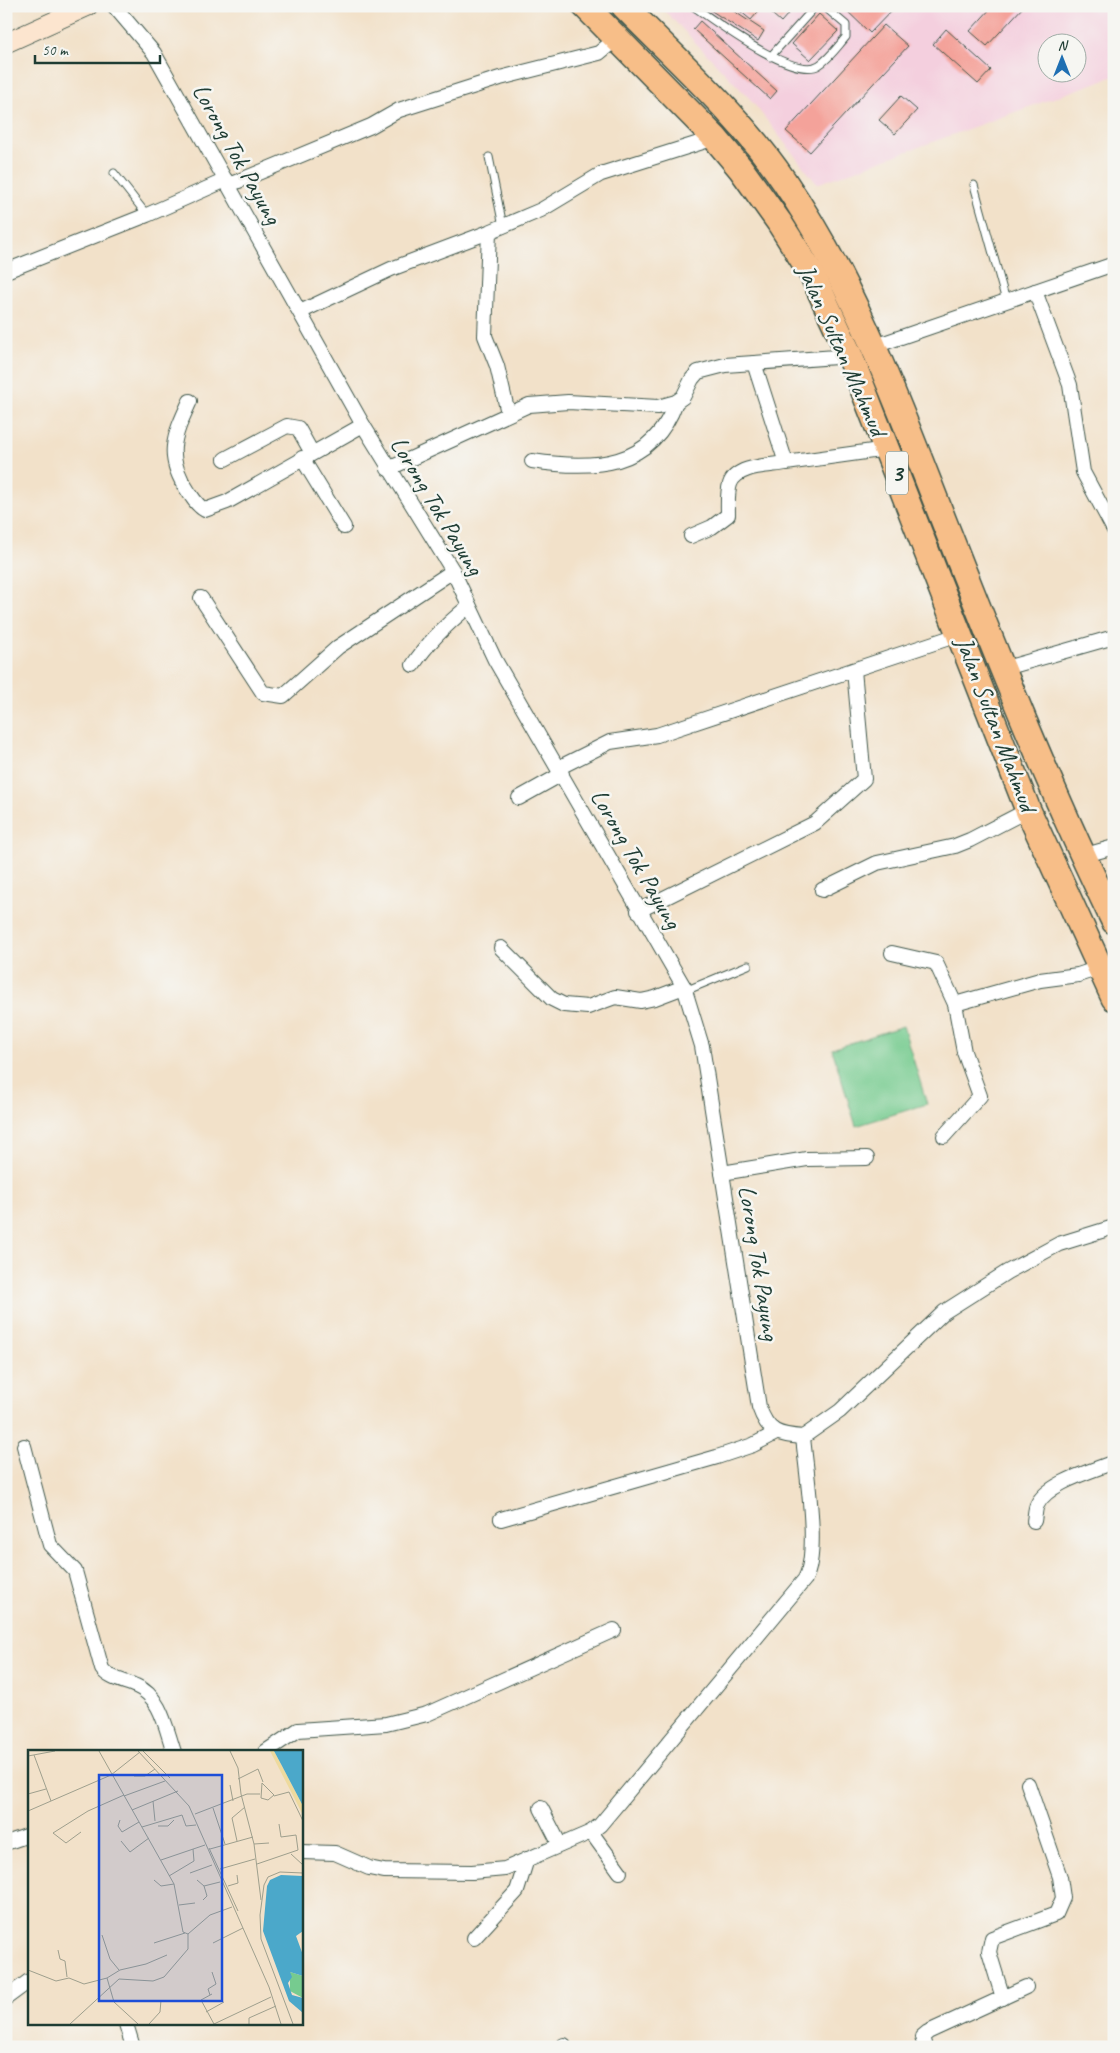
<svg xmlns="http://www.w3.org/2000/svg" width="1120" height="2053" font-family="Caveat,sans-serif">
	<rect width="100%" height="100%" fill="#f6f6f2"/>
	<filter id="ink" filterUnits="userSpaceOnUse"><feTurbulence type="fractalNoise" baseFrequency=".02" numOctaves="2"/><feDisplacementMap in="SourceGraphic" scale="10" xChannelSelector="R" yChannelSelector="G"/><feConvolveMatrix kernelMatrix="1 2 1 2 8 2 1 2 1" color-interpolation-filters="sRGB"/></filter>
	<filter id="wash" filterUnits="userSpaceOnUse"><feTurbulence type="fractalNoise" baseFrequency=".0096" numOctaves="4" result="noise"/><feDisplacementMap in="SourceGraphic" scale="20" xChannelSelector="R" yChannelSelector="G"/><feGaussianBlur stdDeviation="1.12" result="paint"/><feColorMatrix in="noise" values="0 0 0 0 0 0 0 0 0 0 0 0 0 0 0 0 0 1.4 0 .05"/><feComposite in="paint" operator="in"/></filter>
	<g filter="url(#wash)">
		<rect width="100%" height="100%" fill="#f2e1c9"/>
		<path fill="#f4cfde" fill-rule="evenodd" d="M660,6H1114V76L817,184L750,99ZM1048,42H1078V72H1048Z"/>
		<polygon fill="#76cb8f" stroke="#4a8462" points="903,1026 927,1104 856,1126 832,1049"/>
		<g id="blocks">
			<g fill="#f4a29a">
				<polygon points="704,6 726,6 764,31 758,41"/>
				<polygon points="744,6 763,6 751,20 740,11"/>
				<polygon points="779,6 795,6 781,22 772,14"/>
				<polygon points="842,6 892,6 894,8 870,33"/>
				<polygon points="993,6 1024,6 987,46 970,31"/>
				<polygon points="819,14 838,31 810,60 792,44"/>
				<polygon points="700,21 777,91 770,99 693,29"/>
				<polygon points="884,25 908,46 810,152 786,131"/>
				<polygon points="946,29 991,70 978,84 933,44"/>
				<polygon points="901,96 917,110 895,134 879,120"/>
			</g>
		</g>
	</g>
	<g filter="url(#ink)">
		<use href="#blocks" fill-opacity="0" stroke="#3f564a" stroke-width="1"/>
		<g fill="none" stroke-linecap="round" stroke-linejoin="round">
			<g stroke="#3f564a" stroke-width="9">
				<g id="lane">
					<path d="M693,6C715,21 794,81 819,65C829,59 838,46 846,37V25L826,8L815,7L770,57"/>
					<polyline points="489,157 503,226"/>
					<polyline points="114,173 147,215"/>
					<polyline points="974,185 1006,301"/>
					<polyline points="685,991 748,965"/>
				</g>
			</g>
			<g stroke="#3f564a" stroke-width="16">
				<g id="street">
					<path d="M114,6L154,53L363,425L453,571L495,660L684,987L702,1046L759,1407C768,1433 778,1435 803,1437L840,1411L944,1312L1007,1272L1059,1244L1114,1227"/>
					<polyline points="229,185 371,126 399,110 500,78 599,53 617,38"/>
					<polyline points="489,232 485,336 497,366 508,413"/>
					<polyline points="6,271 147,215 226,180"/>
					<polyline points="1035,291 1070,385 1083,472 1114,530"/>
					<polyline points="300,312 391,269 489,232 541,210 601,174 715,138"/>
					<polyline points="875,346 1114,264"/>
					<polyline points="754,363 850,356"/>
					<path d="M190,401C174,436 164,456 188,491C193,498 197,506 205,510L227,502L363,425"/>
					<polyline points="302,458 344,527"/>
					<polyline points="225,459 287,426 298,428 312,453"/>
					<path d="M532,461C593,470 652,469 676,402"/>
					<polyline points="388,469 529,405 568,402 658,407 676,402 683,397 692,379 698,372 725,365 754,363 786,463 887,449"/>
					<path d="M691,536L712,527L728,515C728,505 727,493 730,484C736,465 770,466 786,463"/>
					<polyline points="201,598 263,693 283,696 338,647 453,571"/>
					<path d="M413,665C428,642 448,623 469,606"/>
					<polyline points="1002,669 1114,637"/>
					<polyline points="558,768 610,742 657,735 961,634"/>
					<polyline points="519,798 562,774"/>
					<polyline points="1082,856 1114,847"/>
					<polyline points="822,890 877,863 955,846 970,840 1028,810"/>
					<polyline points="638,911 815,823 864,779 854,670"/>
					<polyline points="501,948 552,999 564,1005 588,1007 615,997 641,1001 655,998 684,987"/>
					<polyline points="892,953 936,963 955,1004 1040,980 1078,975 1099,968"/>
					<polyline points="944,1136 980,1096 964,1052 955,1004"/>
					<polyline points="722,1173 807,1159 867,1158"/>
					<path d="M24,1446L50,1545L75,1571L102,1669C109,1679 125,1681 136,1686C161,1696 166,1729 174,1752"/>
					<polyline points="501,1519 717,1457 753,1445 776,1433"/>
					<path d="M1034,1521C1035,1516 1035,1509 1037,1505C1047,1483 1092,1471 1114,1462"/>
					<polyline points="265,1752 298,1730 386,1724 427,1714 614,1630"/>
					<polyline points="541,1808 560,1845"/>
					<polyline points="591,1832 620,1872"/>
					<polyline points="6,1843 29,1835"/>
					<path d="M301,1852L335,1853L369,1868L384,1871L472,1872L505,1869L591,1832L600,1825L805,1579C820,1552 806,1471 803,1437"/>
					<polyline points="474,1938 517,1891 527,1859"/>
					<polyline points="6,1998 29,1981"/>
					<polyline points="1003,1998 989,1952 992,1938 1056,1914 1063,1898 1060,1877 1028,1784"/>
					<polyline points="126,2024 133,2047"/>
					<polyline points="563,2047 564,2045"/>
					<polyline points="925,2047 922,2037 928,2032 1026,1987"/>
				</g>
			</g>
			<g stroke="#3f564a" stroke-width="21">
				<polyline id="secondary" points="6,43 88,6"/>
			</g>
			<g stroke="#3f564a" stroke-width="28">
				<g id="highway">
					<polyline points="585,6 715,138 741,169 779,222 813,276 850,356 1028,810 1114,998"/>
					<path d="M624,6C679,62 740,116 784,181C855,285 897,402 943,519C996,654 1050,790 1114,921"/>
				</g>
			</g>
			<use href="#lane" stroke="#fff" stroke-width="7"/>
			<use href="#street" stroke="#fff" stroke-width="14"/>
			<use href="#secondary" stroke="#fce5cf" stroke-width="19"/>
			<use href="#highway" stroke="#f7be88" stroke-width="25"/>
		</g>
	</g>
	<g text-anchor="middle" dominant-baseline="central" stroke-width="5" stroke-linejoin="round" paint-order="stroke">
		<rect fill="#f6f6f2" stroke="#60746d" stroke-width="1" x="886" y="451.5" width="22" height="43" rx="4"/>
		<g font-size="24" font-weight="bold" fill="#1f3d34">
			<text x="897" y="473">3</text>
		</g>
		<g font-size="25" fill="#1f3d34" stroke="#f6f6f2">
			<text transform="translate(237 154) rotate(61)">Lorong Tok Payung</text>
			<text transform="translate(842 350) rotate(66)">Jalan Sultan Mahmud</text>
			<text transform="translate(437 506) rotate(59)">Lorong Tok Payung</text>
			<text transform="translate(996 724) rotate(69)">Jalan Sultan Mahmud</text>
			<text transform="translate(636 859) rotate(60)">Lorong Tok Payung</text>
			<text transform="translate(759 1263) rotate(81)">Lorong Tok Payung</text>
		</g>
	</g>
	<g transform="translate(28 1750)">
		<rect width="275" height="275" fill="#f2e1c9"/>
		<path d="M262,222L275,226V248L262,241Z" fill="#76cb8f"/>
		<path d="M242,1H246L253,14L275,56V65Z" fill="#eeda9e"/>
		<path d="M246,1H275V56L253,14ZM253,125L275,126V181L268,186L275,205V226L262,222L264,227L260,233L264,245L275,248V263L261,251L235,181L239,136L242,130Z" fill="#4ba8ca"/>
		<path fill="none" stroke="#9e9f8d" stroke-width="1" d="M71,1L146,134L155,182L160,184L182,165L204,157M110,1L161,56L241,237L253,274M115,1L142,28M202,1L210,18L213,44L226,94L233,150M6,5L23,51M0,6L27,1M106,26H117L127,19M210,29L230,19L235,32M234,33L246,45L240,50L233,48ZM202,35L205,51M0,44L18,39M96,46L137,31M246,46L261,42L275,71M125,51L127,71M185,58L197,94M104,60L150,41M0,61L83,25L112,2M167,64L219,44H232M92,70L90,76L94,82L111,72M130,76H140L146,70M114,77L154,65L158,76L168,75M53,82L38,93L25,83L60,61L96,45M93,91L102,102L121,88M209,91L204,68L217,57M226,94L241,93M181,98L210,161M182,99L225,87M263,104L275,115M133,110L177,95M229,114L270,100L268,85L253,87L251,74M192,119L227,109M162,123L184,115M141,126L166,111L165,99M126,130L133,136L146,134M169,130L176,136L192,132M200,136L210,133L209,125M175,150L179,146L176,136M151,155L167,153M74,185L82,209L91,220M126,193L157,183M185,193L215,178M30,200L32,209L37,211L39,227M0,220L28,231L41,228L56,234L79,228L86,252L110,274M79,228L92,220L118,214L139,205M184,244L173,250L186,274M182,245L180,239L188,234L184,222M178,262L196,252M42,274L91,229L125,231L136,227L160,199V184M121,274L132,262L133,250M186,274L243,247M221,274V268L248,256M265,274L233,189L232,165L236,135L240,127L252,122L275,123"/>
		<path fill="#1d4ed8" fill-opacity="0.15" stroke="#1d4ed8" stroke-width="2.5" d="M71,25H194V251H71Z"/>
		<rect width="275" height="275" fill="none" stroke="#1f3d34" stroke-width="2.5"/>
	</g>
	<rect width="1120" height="2053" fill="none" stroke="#f6f6f2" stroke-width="25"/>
	<g transform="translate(1062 58)"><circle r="24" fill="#f6f6f2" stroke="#a0aca6"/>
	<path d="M0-4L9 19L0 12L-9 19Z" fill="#1f6fb2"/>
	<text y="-8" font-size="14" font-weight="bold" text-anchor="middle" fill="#1f3d34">N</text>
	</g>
	<path d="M35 55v8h125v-8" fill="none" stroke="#1f3d34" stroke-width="2.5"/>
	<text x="42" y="55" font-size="15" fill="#1f3d34" stroke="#f6f6f2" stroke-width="4" paint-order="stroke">50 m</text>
</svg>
